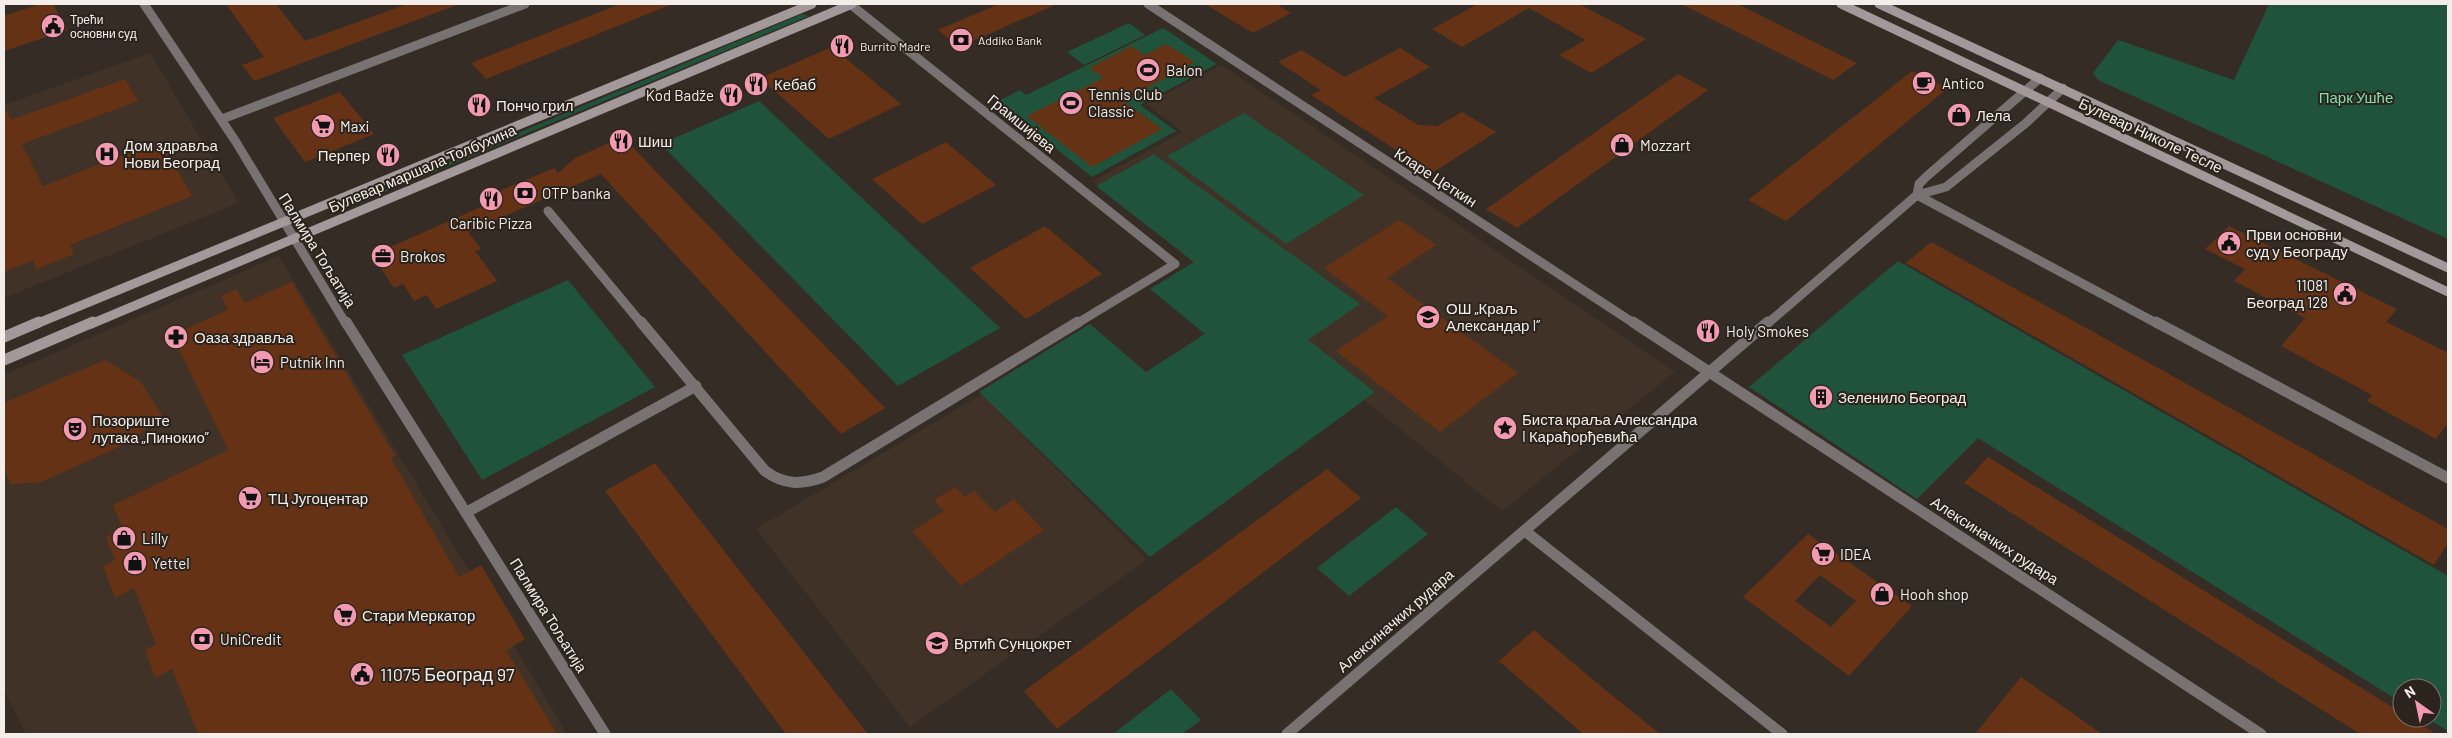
<svg xmlns="http://www.w3.org/2000/svg" width="2452" height="738" font-family="Barlow,sans-serif">
	<rect width="100%" height="100%" fill="#352c25"/>
	<g fill="#403226">
		<polygon points="150,53 239,203 4,298 4,105"/>
		<polygon points="1222,65 1675,372 1502,511 1092,181 1183,132 1146,104"/>
		<polygon points="279,256 567,734 26,734 4,691 4,375"/>
		<polygon points="982,394 1147,560 910,727 756,529"/>
	</g>
	<g fill="#1f533c">
		<polygon points="2269,4 2448,4 2448,239 2098,80 2093,73 2118,40 2234,80"/>
		<polygon points="802,14 809,16 354,205 349,204"/>
		<polygon points="1129,23 1145,35 1084,65 1067,52"/>
		<polygon points="1163,28 1217,64 1140,105 1176,131 1092,177 997,102 1020,90 1026,95"/>
		<polygon points="759,101 1000,328 898,386 661,144"/>
		<polygon points="1244,113 1364,195 1286,244 1167,156"/>
		<polygon points="1154,154 1360,304 1308,340 1375,392 1150,557 979,392 1090,324 1146,372 1205,334 1150,289 1194,262 1096,186"/>
		<polygon points="1898,261 2448,576 2448,731 2427,718 2432,718 2432,688 2402,688 2402,703 1978,438 1917,499 1749,387"/>
		<polygon points="568,280 655,387 482,480 402,355"/>
		<polygon points="1396,507 1428,534 1349,596 1317,568"/>
		<polygon points="1171,689 1201,720 1182,734 1113,734"/>
	</g>
	<g fill="#663216" fill-rule="evenodd">
		<polygon points="40,4 53,4 67,30 4,51 4,16"/>
		<polygon points="226,4 276,4 305,41 407,4 454,4 454,6 254,81 242,65 264,57"/>
		<polygon points="620,4 670,5 486,79 471,63"/>
		<polygon points="999,4 1057,4 959,47 938,30"/>
		<polygon points="1205,4 1276,4 1291,13 1253,33"/>
		<polygon points="1478,4 1579,4 1646,39 1591,73 1559,55 1586,40 1529,8 1462,47 1432,29"/>
		<polygon points="1681,4 1737,4 1857,63 1833,80"/>
		<polygon points="1166,44 1195,62 1123,101 1162,129 1092,167 1027,116 1101,79 1102,77 1089,68 1131,46 1145,55"/>
		<polygon points="832,47 901,104 829,139 760,78"/>
		<polygon points="1400,48 1430,67 1374,98 1418,125 1437,126 1462,112 1496,132 1432,173 1311,95 1321,90 1278,62 1301,50 1345,77"/>
		<polygon points="1912,71 1948,88 1786,221 1748,200"/>
		<polygon points="1678,74 1708,90 1517,228 1486,209"/>
		<polygon points="125,79 138,101 22,144 43,186 160,141 192,196 70,245 74,254 36,269 33,260 4,272 4,106 11,120"/>
		<polygon points="340,92 374,134 305,162 273,118"/>
		<polygon points="623,137 669,185 885,408 841,434 601,174 468,232 481,249 475,251 497,281 436,309 427,295 414,301 403,284 394,288 372,255 488,204 483,198 554,168 558,173 575,158"/>
		<polygon points="946,142 996,185 922,224 872,179"/>
		<polygon points="1399,220 1436,245 1387,278 1518,373 1440,432 1336,351 1388,316 1324,268"/>
		<polygon points="1045,226 1102,274 1026,319 970,268"/>
		<polygon points="2229,226 2397,309 2386,322 2448,353 2448,423 2436,439 2367,401 2372,395 2281,346 2305,318 2234,281 2245,269 2205,249"/>
		<polygon points="1931,242 2448,529 2448,543 2434,565 1906,263"/>
		<polygon points="292,282 395,456 391,458 459,577 481,565 525,639 506,650 557,734 198,734 172,669 155,678 145,650 156,644 134,588 115,598 103,566 115,560 106,537 123,529 113,505 228,450 172,335 228,310 221,296 237,289 244,303"/>
		<polygon points="105,360 140,381 162,415 130,442 41,482 10,484 4,466 4,403"/>
		<polygon points="1988,457 2402,713 2402,718 2410,718 2436,734 2360,734 1964,483"/>
		<polygon points="655,463 769,608 868,734 786,734 605,491"/>
		<polygon points="1327,469 1361,498 1057,729 1024,691"/>
		<polygon points="955,487 965,497 974,491 995,512 1014,499 1044,530 961,586 912,531 944,511 934,500"/>
		<path d="M1808,534L1912,606L1849,676L1743,597ZM1820,575L1856,601L1831,627L1795,601Z"/>
		<polygon points="1534,630 1603,688 1660,734 1583,734 1499,661"/>
		<polygon points="2021,677 2102,734 1975,734"/>
	</g>
	<g fill="none" stroke-linecap="round" stroke-linejoin="round">
		<g stroke="#797273" stroke-width="9">
			<polyline points="144,4 236,142 346,324"/>
			<polyline points="850,4 1175,264 1076,324"/>
			<polyline points="1148,4 1635,324"/>
			<polyline points="222,119 525,4"/>
			<polyline points="1917,195 2158,324"/>
			<polyline points="1917,195 1919,184 1926,177 2040,78"/>
			<polyline points="548,211 642,324"/>
			<polyline points="1767,324 1917,195 1946,187 2026,123 2063,88"/>
		</g>
		<g stroke="#797273" stroke-width="11">
			<polyline points="346,322 605,734"/>
			<path d="M641,322L765,471C784,485 801,485 823,477L1078,322"/>
			<polyline points="1633,322 2261,734"/>
			<polyline points="2156,322 2448,478"/>
			<polyline points="467,512 696,386"/>
			<polyline points="1525,531 1782,734"/>
			<polyline points="1287,734 1768,322"/>
		</g>
		<g stroke="#a3999a" stroke-width="9">
			<polyline points="1841,4 2448,292"/>
			<polyline points="1879,4 2448,268"/>
			<polyline points="36,324 812,4"/>
			<polyline points="91,324 852,4"/>
		</g>
		<g stroke="#a3999a" stroke-width="11">
			<polyline points="4,337 39,322"/>
			<polyline points="4,360 93,322"/>
		</g>
	</g>
	<defs>
		<g id="civic-disc" transform="scale(1.25)"><circle r="9.5" fill="#f29ab0" stroke="#2b231c"/><path d="M-.6-6.5H3V-4.5H.6V-3L4-1V1h2V6H-6V1h2V-1L-.6-3ZM-1.2 2.5V6h2.4V2.5Z" fill="#111"/></g>
		<g id="bank-disc" transform="scale(1.25)"><circle r="9.5" fill="#f29ab0" stroke="#2b231c"/><path d="M-6-4H6V4H-6ZM0-2.3a2.3 2.3 0 1 0 0 4.6a2.3 2.3 0 1 0 0-4.6Z" fill="#111"/></g>
		<g id="restaurant-disc" transform="scale(1.25)"><circle r="9.5" fill="#f29ab0" stroke="#2b231c"/><path d="M-5-6h1v4h1v-4h1v4h1v-4h1v5L-1.5 .5V6h-2V.5L-5-1ZM5-6V6H3V1.5H1.5Q1.5-4 5-6Z" fill="#111"/></g>
		<g id="stadium-disc" transform="scale(1.25)"><circle r="9.5" fill="#f29ab0" stroke="#2b231c"/><path d="M0-5a6.5 5 0 1 0 0 10a6.5 5 0 1 0 0-10ZM-3.5-1.8h7v3.6h-7Z" fill="#111"/></g>
		<g id="cafe-disc" transform="scale(1.25)"><circle r="9.5" fill="#f29ab0" stroke="#2b231c"/><path d="M-5.5-4.5H6V0H3Q3 3.5 0 3.5H-2.5Q-5.5 3.5-5.5 0ZM3-3.2v2h1.7v-2ZM-6 4.5H4V6H-6Z" fill="#111"/></g>
		<g id="shop-disc" transform="scale(1.25)"><circle r="9.5" fill="#f29ab0" stroke="#2b231c"/><path d="M-5-2.5h2.3a2.7 3.5 0 0 1 5.4 0H5L5.5 6h-11ZM-1.5-2.5h3a1.5 2.3 0 0 0-3 0Z" fill="#111"/></g>
		<g id="supermarket-disc" transform="scale(1.25)"><circle r="9.5" fill="#f29ab0" stroke="#2b231c"/><path d="M-6-5.5h2.5l.6 2H6L4.5 2H-2.5L-4.4-4H-6ZM-1.5 3.2a1.3 1.3 0 1 0 .1 0ZM3 3.2a1.3 1.3 0 1 0 .1 0Z" fill="#111"/></g>
		<g id="hospital-disc" transform="scale(1.25)"><circle r="9.5" fill="#f29ab0" stroke="#2b231c"/><path d="M-5-5h3v3.5h4V-5h3V5h-3V1.5h-4V5h-3Z" fill="#111"/></g>
		<g id="office-disc" transform="scale(1.25)"><circle r="9.5" fill="#f29ab0" stroke="#2b231c"/><path d="M-6-3h4V-5.5h4V-3h4V5H-6ZM-1-4.5V-3h2v-1.5ZM-6 0V1H6V0Z" fill="#111"/></g>
		<g id="school-disc" transform="scale(1.25)"><circle r="9.5" fill="#f29ab0" stroke="#2b231c"/><path d="M0-5L7-2L0 1L-7-2ZM-4 1L0 2.5L4 1V4Q0 6-4 4Z" fill="#111"/></g>
		<g id="pharmacy-disc" transform="scale(1.25)"><circle r="9.5" fill="#f29ab0" stroke="#2b231c"/><path d="M-2-6h4v4h4v4h-4v4h-4v-4h-4v-4h4Z" fill="#111"/></g>
		<g id="hotel-disc" transform="scale(1.25)"><circle r="9.5" fill="#f29ab0" stroke="#2b231c"/><path d="M-6-4.5h1.5V1H6V5H4.5V3h-9V5H-6ZM-4 0a1.8 1.8 0 1 1 3.6 0ZM.5 0V-2.5h3Q6-2.5 6 0Z" fill="#111"/></g>
		<g id="building-disc" transform="scale(1.25)"><circle r="9.5" fill="#f29ab0" stroke="#2b231c"/><path d="M-4-6H4V6H1V3H-1V6H-4ZM-2.5-4.3h1.7v1.8h-1.7ZM.8-4.3h1.7v1.8H.8ZM-2.5-1h1.7V.8h-1.7ZM.8-1h1.7V.8H.8Z" fill="#111"/></g>
		<g id="sight-disc" transform="scale(1.25)"><circle r="9.5" fill="#f29ab0" stroke="#2b231c"/><path d="M0-6L1.8-2.2L6-1.7L2.9 1.2L3.7 5.4L0 3.3L-3.7 5.4L-2.9 1.2L-6-1.7L-1.8-2.2Z" fill="#111"/></g>
		<g id="theatre-disc" transform="scale(1.25)"><circle r="9.5" fill="#f29ab0" stroke="#2b231c"/><path d="M-5-5.5Q0-4 5-5.5V0Q5 5 0 6Q-5 5-5 0ZM-3.3-2.5H-1v1.5H-3.3ZM1-2.5H3.3v1.5H1ZM-2.8 1Q0 5.5 2.8 1Z" fill="#111"/></g>
	</defs>
	<g fill-rule="evenodd">
		<use href="#civic-disc" x="53" y="26"/>
		<use href="#bank-disc" x="961" y="40"/>
		<use href="#restaurant-disc" x="842" y="46"/>
		<use href="#stadium-disc" x="1148" y="70"/>
		<use href="#cafe-disc" x="1924" y="83"/>
		<use href="#restaurant-disc" x="756" y="84"/>
		<use href="#restaurant-disc" x="731" y="95"/>
		<use href="#stadium-disc" x="1071" y="103"/>
		<use href="#restaurant-disc" x="479" y="105"/>
		<use href="#shop-disc" x="1959" y="115"/>
		<use href="#supermarket-disc" x="323" y="126"/>
		<use href="#restaurant-disc" x="621" y="141"/>
		<use href="#shop-disc" x="1622" y="145"/>
		<use href="#hospital-disc" x="107" y="154"/>
		<use href="#restaurant-disc" x="388" y="155"/>
		<use href="#bank-disc" x="525" y="193"/>
		<use href="#restaurant-disc" x="491" y="199"/>
		<use href="#civic-disc" x="2229" y="243"/>
		<use href="#office-disc" x="383" y="256"/>
		<use href="#civic-disc" x="2345" y="294"/>
		<use href="#school-disc" x="1428" y="317"/>
		<use href="#restaurant-disc" x="1708" y="331"/>
		<use href="#pharmacy-disc" x="176" y="337"/>
		<use href="#hotel-disc" x="262" y="362"/>
		<use href="#building-disc" x="1821" y="397"/>
		<use href="#sight-disc" x="1505" y="428"/>
		<use href="#theatre-disc" x="75" y="429"/>
		<use href="#supermarket-disc" x="250" y="498"/>
		<use href="#shop-disc" x="124" y="538"/>
		<use href="#supermarket-disc" x="1823" y="554"/>
		<use href="#shop-disc" x="135" y="563"/>
		<use href="#shop-disc" x="1882" y="594"/>
		<use href="#supermarket-disc" x="345" y="615"/>
		<use href="#bank-disc" x="202" y="639"/>
		<use href="#school-disc" x="937" y="643"/>
		<use href="#civic-disc" x="362" y="674"/>
	</g>
	<g text-anchor="middle" dominant-baseline="central" stroke-width="4" stroke-linejoin="round" paint-order="stroke">
		<g font-size="12" fill="#f4eeea" stroke="#2b231c" text-anchor="start">
			<text x="70" y="19">Трећи<tspan x="70" dy="14">основни суд</tspan></text>
			<text x="978" y="40">Addiko Bank</text>
			<text x="860" y="46">Burrito Madre</text>
		</g>
		<g font-size="15" fill="#f4eeea" stroke="#2b231c" text-anchor="start">
			<text x="1166" y="70">Balon</text>
			<text x="1942" y="83">Antico</text>
			<text x="774" y="84">Кебаб</text>
			<text x="1088" y="94">Tennis Club<tspan x="1088" dy="17">Classic</tspan></text>
			<text x="714" y="95" text-anchor="end">Kod Badže</text>
			<text x="496" y="105">Пончо грил</text>
			<text x="1976" y="115">Лела</text>
			<text x="340" y="126">Maxi</text>
			<text x="638" y="141">Шиш</text>
			<text x="124" y="145">Дом здравља<tspan x="124" dy="17">Нови Београд</tspan></text>
			<text x="1640" y="145">Mozzart</text>
			<text x="370" y="155" text-anchor="end">Перпер</text>
			<text x="542" y="193">OTP banka</text>
			<text x="491" y="223" text-anchor="middle">Caribic Pizza</text>
			<text x="2246" y="234">Први основни<tspan x="2246" dy="17">суд у Београду</tspan></text>
			<text x="400" y="256">Brokos</text>
			<text x="2328" y="285" text-anchor="end">11081<tspan x="2328" dy="17">Београд 128</tspan></text>
			<text x="1446" y="308">ОШ „Краљ<tspan x="1446" dy="17">Александар I”</tspan></text>
			<text x="1726" y="331">Holy Smokes</text>
			<text x="194" y="337">Оаза здравља</text>
			<text x="280" y="362">Putnik Inn</text>
			<text x="1838" y="397">Зеленило Београд</text>
			<text x="1522" y="419">Биста краља Александра<tspan x="1522" dy="17">I Карађорђевића</tspan></text>
			<text x="92" y="420">Позориште<tspan x="92" dy="17">лутака „Пинокио”</tspan></text>
			<text x="268" y="498">ТЦ Југоцентар</text>
			<text x="142" y="538">Lilly</text>
			<text x="1840" y="554">IDEA</text>
			<text x="152" y="563">Yettel</text>
			<text x="1900" y="594">Hooh shop</text>
			<text x="362" y="615">Стари Меркатор</text>
			<text x="220" y="639">UniCredit</text>
			<text x="954" y="643">Вртић Сунцокрет</text>
		</g>
		<g font-size="15" fill="#7edeaf" stroke="#2b231c">
			<text x="2356" y="97">Парк Ушће</text>
		</g>
		<g font-size="15" fill="#f4eeea" stroke="#2b231c">
			<text transform="translate(1022 123) rotate(39)">Грамшијева</text>
			<text transform="translate(2151 135) rotate(25)">Булевар Николе Тесле</text>
			<text transform="translate(422 168) rotate(-23)">Булевар маршала Толбухина</text>
			<text transform="translate(1436 177) rotate(33)">Кларе Цеткин</text>
			<text transform="translate(318 250) rotate(58)">Палмира Тољатија</text>
			<text transform="translate(1995 540) rotate(33)">Алексиначких рудара</text>
			<text transform="translate(549 615) rotate(58)">Палмира Тољатија</text>
			<text transform="translate(1395 620) rotate(-41)">Алексиначких рудара</text>
		</g>
		<g font-size="18" fill="#f4eeea" stroke="#2b231c" text-anchor="start">
			<text x="380" y="674">11075 Београд 97</text>
		</g>
	</g>
	<rect width="2452" height="738" fill="none" stroke="#f4eeea" stroke-width="10"/>
	<g transform="translate(2417 703) rotate(327)"><circle r="24" fill="#2b231c" stroke="#7b746e"/>
	<path d="M0-4L9 19L0 12L-9 19Z" fill="#f29ab0"/>
	<text y="-8" font-size="14" font-weight="bold" text-anchor="middle" fill="#f4eeea">N</text>
	</g>
</svg>
